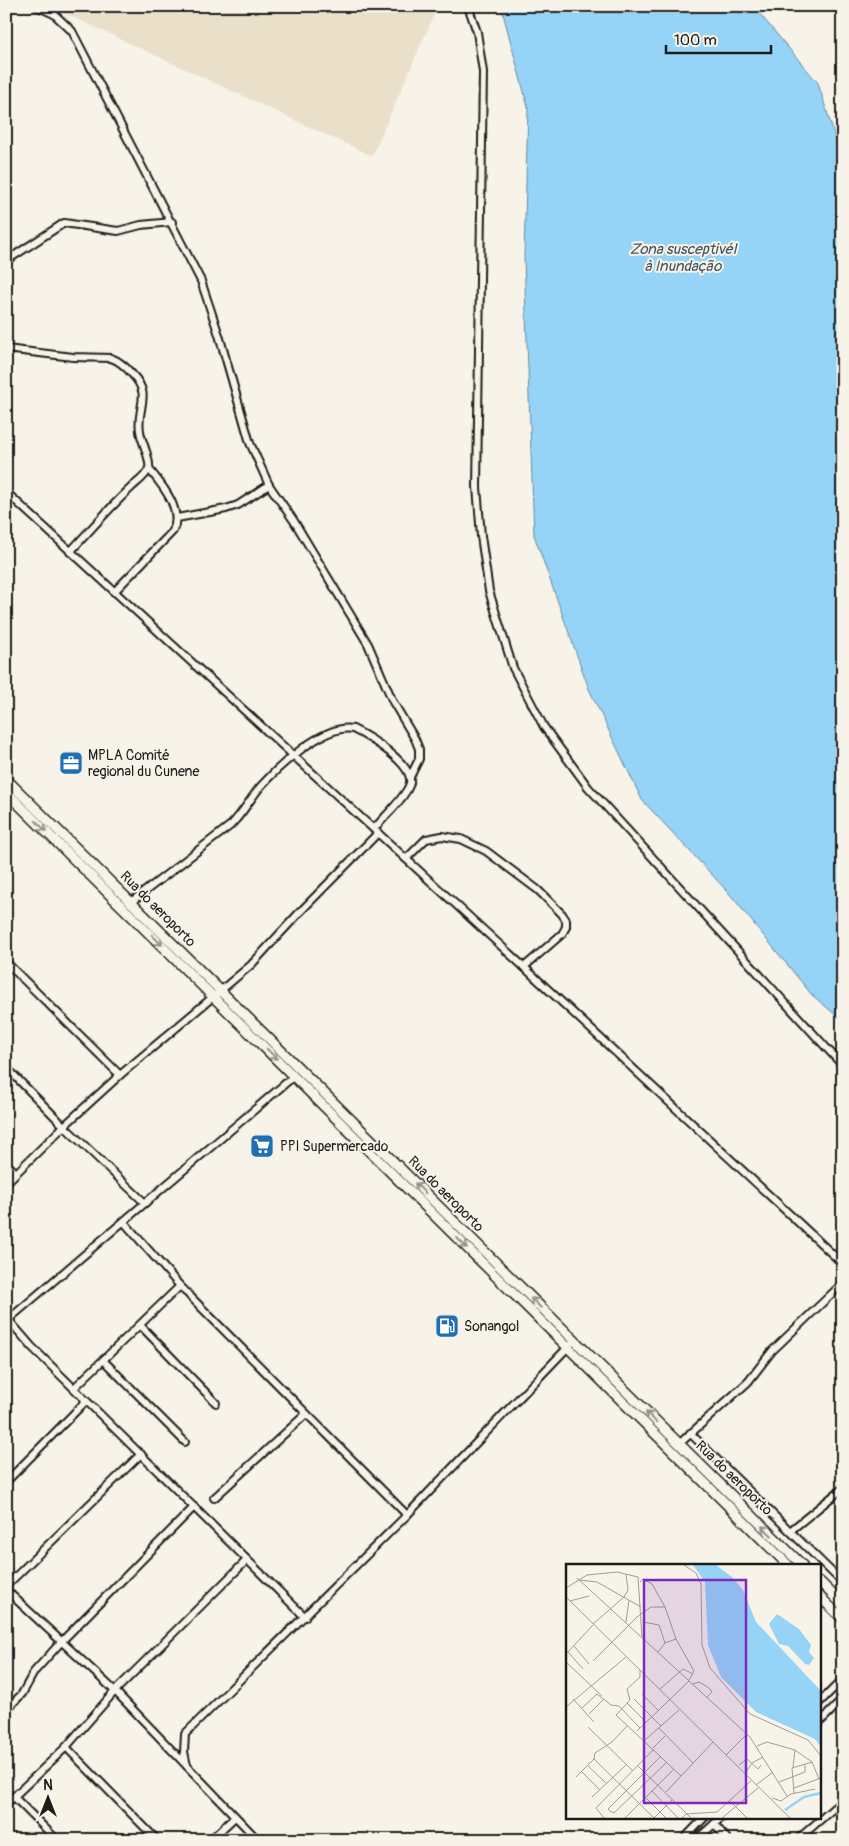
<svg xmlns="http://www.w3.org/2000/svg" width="849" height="1846" font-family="Pangolin,sans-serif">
	<rect width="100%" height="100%" fill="#f7f3e8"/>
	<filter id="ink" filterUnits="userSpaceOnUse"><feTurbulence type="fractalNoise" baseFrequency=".02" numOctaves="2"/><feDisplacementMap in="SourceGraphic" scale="10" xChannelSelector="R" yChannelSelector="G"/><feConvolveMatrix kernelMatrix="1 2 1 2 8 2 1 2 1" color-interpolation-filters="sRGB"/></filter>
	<g filter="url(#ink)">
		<polygon fill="#eae0ca" points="49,6 438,6 372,156"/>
		<polygon fill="#96d4f7" stroke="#658a9f" points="501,6 753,6 818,83 843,163 843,1021 812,995 728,892 642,800 589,689 534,535 524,258 528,107"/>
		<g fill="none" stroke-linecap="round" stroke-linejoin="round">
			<g stroke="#1c1c1c" stroke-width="10">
				<g id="minor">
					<polyline points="36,6 54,14 72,31 201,281 219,335 250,443 269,485 294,521 368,644 393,702 415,739 419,749 419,759 410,777"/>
					<polyline points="468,6 477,32 483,72 477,487 481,536 489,591 513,668 544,727 588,787 843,1066"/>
					<polyline points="6,261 64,223 118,231 141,225 172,222"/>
					<path d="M6,349L73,357L111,358C120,361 126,367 132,374C153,396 136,407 140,431C141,441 151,459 149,468C147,475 139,481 134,485C111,506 91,529 70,552"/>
					<polyline points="6,492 524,967 843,1264"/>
					<polyline points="177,518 226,509 238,505 269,485"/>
					<path d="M114,592L173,531C183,509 162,485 149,469"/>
					<polyline points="406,859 426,839 442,836 461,839 486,851 538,890 562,914 566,920 566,927 562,934 524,967"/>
					<path d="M131,902L231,825C243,813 250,799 261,786C279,766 325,723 353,729C369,737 413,763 410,783C407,796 383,818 374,829"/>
					<polyline points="6,962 120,1075"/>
					<polyline points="6,1067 64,1126 145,1203"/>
					<polyline points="6,1163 16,1173"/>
					<polyline points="6,1183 64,1126 120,1075 251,965 299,913 378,833"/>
					<polyline points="124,1222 180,1286 407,1515"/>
					<polyline points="6,1317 32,1347 305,1617"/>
					<polyline points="9,1319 294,1076"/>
					<polyline points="140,1325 216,1403"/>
					<polyline points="103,1360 185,1442"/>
					<polyline points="74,1388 180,1286"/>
					<polyline points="690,1433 843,1583"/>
					<polyline points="679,1444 748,1382 772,1351 843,1283"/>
					<polyline points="6,1482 86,1401"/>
					<polyline points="214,1498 306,1414"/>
					<polyline points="790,1531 843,1488"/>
					<polyline points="6,1586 141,1454"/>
					<polyline points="6,1590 115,1691 258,1840"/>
					<polyline points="820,1702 843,1679"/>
					<polyline points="6,1710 22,1694 34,1672 62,1641 194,1507"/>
					<polyline points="820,1722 843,1699"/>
					<polyline points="66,1747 157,1840"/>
					<polyline points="187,1766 184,1752 185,1734 407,1515 570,1345"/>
					<polyline points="14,1797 57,1840"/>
					<polyline points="6,1804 66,1747 115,1691 247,1560"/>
					<polyline points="714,1824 728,1840"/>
					<polyline points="210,1840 235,1817"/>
					<polyline points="683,1840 705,1817"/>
					<polyline points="696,1840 722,1817"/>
					<polyline points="797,1840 843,1800"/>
				</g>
			</g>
			<g stroke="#1c1c1c" stroke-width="12">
				<g id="secondary">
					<polyline points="6,779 802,1565"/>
					<polyline points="6,792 788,1565"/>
					<polyline points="820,1582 843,1605"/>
					<polyline points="820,1597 843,1619"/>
				</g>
			</g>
			<use href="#minor" stroke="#f7f3e8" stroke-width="6"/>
			<use href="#secondary" stroke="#f7f3e8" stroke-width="9"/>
		</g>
		<defs><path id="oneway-shaft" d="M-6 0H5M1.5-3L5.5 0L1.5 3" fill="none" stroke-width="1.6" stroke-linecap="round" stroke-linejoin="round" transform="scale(1.25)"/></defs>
		<g stroke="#94928c">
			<use href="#oneway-shaft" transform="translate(41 826) rotate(45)"/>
			<use href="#oneway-shaft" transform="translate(157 940) rotate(45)"/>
			<use href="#oneway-shaft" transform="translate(272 1054) rotate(45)"/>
			<use href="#oneway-shaft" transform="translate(420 1188) rotate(-135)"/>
			<use href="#oneway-shaft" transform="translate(462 1243) rotate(45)"/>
			<use href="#oneway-shaft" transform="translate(536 1303) rotate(-135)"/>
			<use href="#oneway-shaft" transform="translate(651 1417) rotate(-135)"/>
			<use href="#oneway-shaft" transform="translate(767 1531) rotate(-136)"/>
		</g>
	</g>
	<defs>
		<g id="office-square" transform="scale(1.25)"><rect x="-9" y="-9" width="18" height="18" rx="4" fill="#1f6fb2" stroke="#f7f3e8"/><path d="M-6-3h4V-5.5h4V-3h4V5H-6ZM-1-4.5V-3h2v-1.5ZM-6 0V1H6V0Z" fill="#fff"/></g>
		<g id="supermarket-square" transform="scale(1.25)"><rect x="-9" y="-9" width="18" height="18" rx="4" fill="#1f6fb2" stroke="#f7f3e8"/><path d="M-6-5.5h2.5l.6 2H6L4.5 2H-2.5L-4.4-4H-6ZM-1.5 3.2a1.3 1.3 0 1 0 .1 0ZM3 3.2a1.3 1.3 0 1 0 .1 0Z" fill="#fff"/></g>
		<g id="fuel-square" transform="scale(1.25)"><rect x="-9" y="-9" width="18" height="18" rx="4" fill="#1f6fb2" stroke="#f7f3e8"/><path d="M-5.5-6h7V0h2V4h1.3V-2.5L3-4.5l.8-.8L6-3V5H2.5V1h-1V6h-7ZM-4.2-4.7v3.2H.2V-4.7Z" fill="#fff"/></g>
	</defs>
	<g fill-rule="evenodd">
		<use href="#office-square" x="71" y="763"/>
		<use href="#supermarket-square" x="262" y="1146"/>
		<use href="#fuel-square" x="447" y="1326"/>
	</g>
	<g text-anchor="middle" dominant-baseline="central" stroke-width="4" stroke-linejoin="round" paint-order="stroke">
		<g font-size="14" fill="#1c1c1c" stroke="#f7f3e8" text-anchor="start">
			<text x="88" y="755">MPLA Comité<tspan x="88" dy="16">regional du Cunene</tspan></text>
			<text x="280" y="1146">PPI Supermercado</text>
			<text x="464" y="1326">Sonangol</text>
		</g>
		<g font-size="14" fill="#1c1c1c" stroke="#f7f3e8">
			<text transform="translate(158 909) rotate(45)">Rua do aeroporto</text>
			<text transform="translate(446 1194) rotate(45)">Rua do aeroporto</text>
			<text transform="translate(734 1478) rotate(44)">Rua do aeroporto</text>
		</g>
		<g font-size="15" font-style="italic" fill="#41535e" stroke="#f7f3e8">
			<text x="683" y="249">Zona susceptivél<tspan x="683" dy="17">à Inundação</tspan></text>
		</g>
	</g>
	<g transform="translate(566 1564)">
		<rect width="255" height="255" fill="#f7f3e8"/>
		<path d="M127,1H150L166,13L177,26L190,58L255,127V183L249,175L190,148L155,113L142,81L139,18ZM211,50L233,65L245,81L243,88L248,94L243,101L239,100L222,82L213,80L203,60Z" fill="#96d4f7"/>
		<path fill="none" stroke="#96d4f7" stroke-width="2.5" d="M219,246L238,233L255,229"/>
		<path fill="none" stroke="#9f9d96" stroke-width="1" d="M118,1L130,9L135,20L136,81L144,104L184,150L242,176L255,192M11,14L184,173L221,232M13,16L31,18L75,43M74,18L77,15L86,20L99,43L110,75L128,107L123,116M0,24L21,11L51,8L72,13L76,73M0,33L224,254M4,37L23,32M60,58L63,36M77,58L93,61L99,79M27,60L58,33L62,26L60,10M8,82L23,100M2,88L17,105M92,88L99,79L110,75M0,90L27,61M27,97L71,53L85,43H99M0,98L36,132M74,106V113L61,125L64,136L50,151L115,212M127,120L133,118L143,124L146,128L141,133M94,125L117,105L127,110M76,130L92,146M7,135L28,158M68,135L95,162M61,139L80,158M0,143L60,93M16,144L31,130L45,141L53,142L74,164M23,150L38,135M22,163L67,207M93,164L127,199M71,167L123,117M79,176L113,146M191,182L201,178L229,186L246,198L253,215M87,184L99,172M160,191L181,170M95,192L42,245L44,247L48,249L101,198M28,195L88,254M21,201L41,220M173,201L181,195L192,205L195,201M72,202L125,254M227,203L229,186M16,208L34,226M180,208L186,199L197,193M10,213L28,195L29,189L46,178L61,162M213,218L239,208V201M190,221L207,208M228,224L255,214M86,227L112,254M100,228L147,178M228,229L226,204L246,198M26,233L60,201M79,233L100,254M206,234L215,237L225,230L249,225M164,237L181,254M38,254L30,244L88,185M59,254L108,205M88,254L106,236M116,254L120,250L151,248L185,217M156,254L192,224"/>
		<path fill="#7b2cbf" fill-opacity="0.15" stroke="#7b2cbf" stroke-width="2.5" d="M78,16H180V239H78Z"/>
		<rect width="255" height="255" fill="none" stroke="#1c1c1c" stroke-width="2.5"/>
	</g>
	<rect width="849" height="1846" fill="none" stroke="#f7f3e8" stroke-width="25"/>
	<rect x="12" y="12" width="824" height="1821" fill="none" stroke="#1c1c1c" stroke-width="2" filter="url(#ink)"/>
	<g transform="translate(48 1798)" stroke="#f7f3e8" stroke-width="4" paint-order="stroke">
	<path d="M0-4L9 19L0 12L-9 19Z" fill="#1c1c1c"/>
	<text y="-8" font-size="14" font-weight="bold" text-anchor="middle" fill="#1c1c1c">N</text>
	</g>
	<path d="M666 45v8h105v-8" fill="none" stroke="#1c1c1c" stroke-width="2.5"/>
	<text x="674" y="45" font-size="15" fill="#1c1c1c" stroke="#f7f3e8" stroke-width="4" paint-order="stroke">100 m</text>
</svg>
